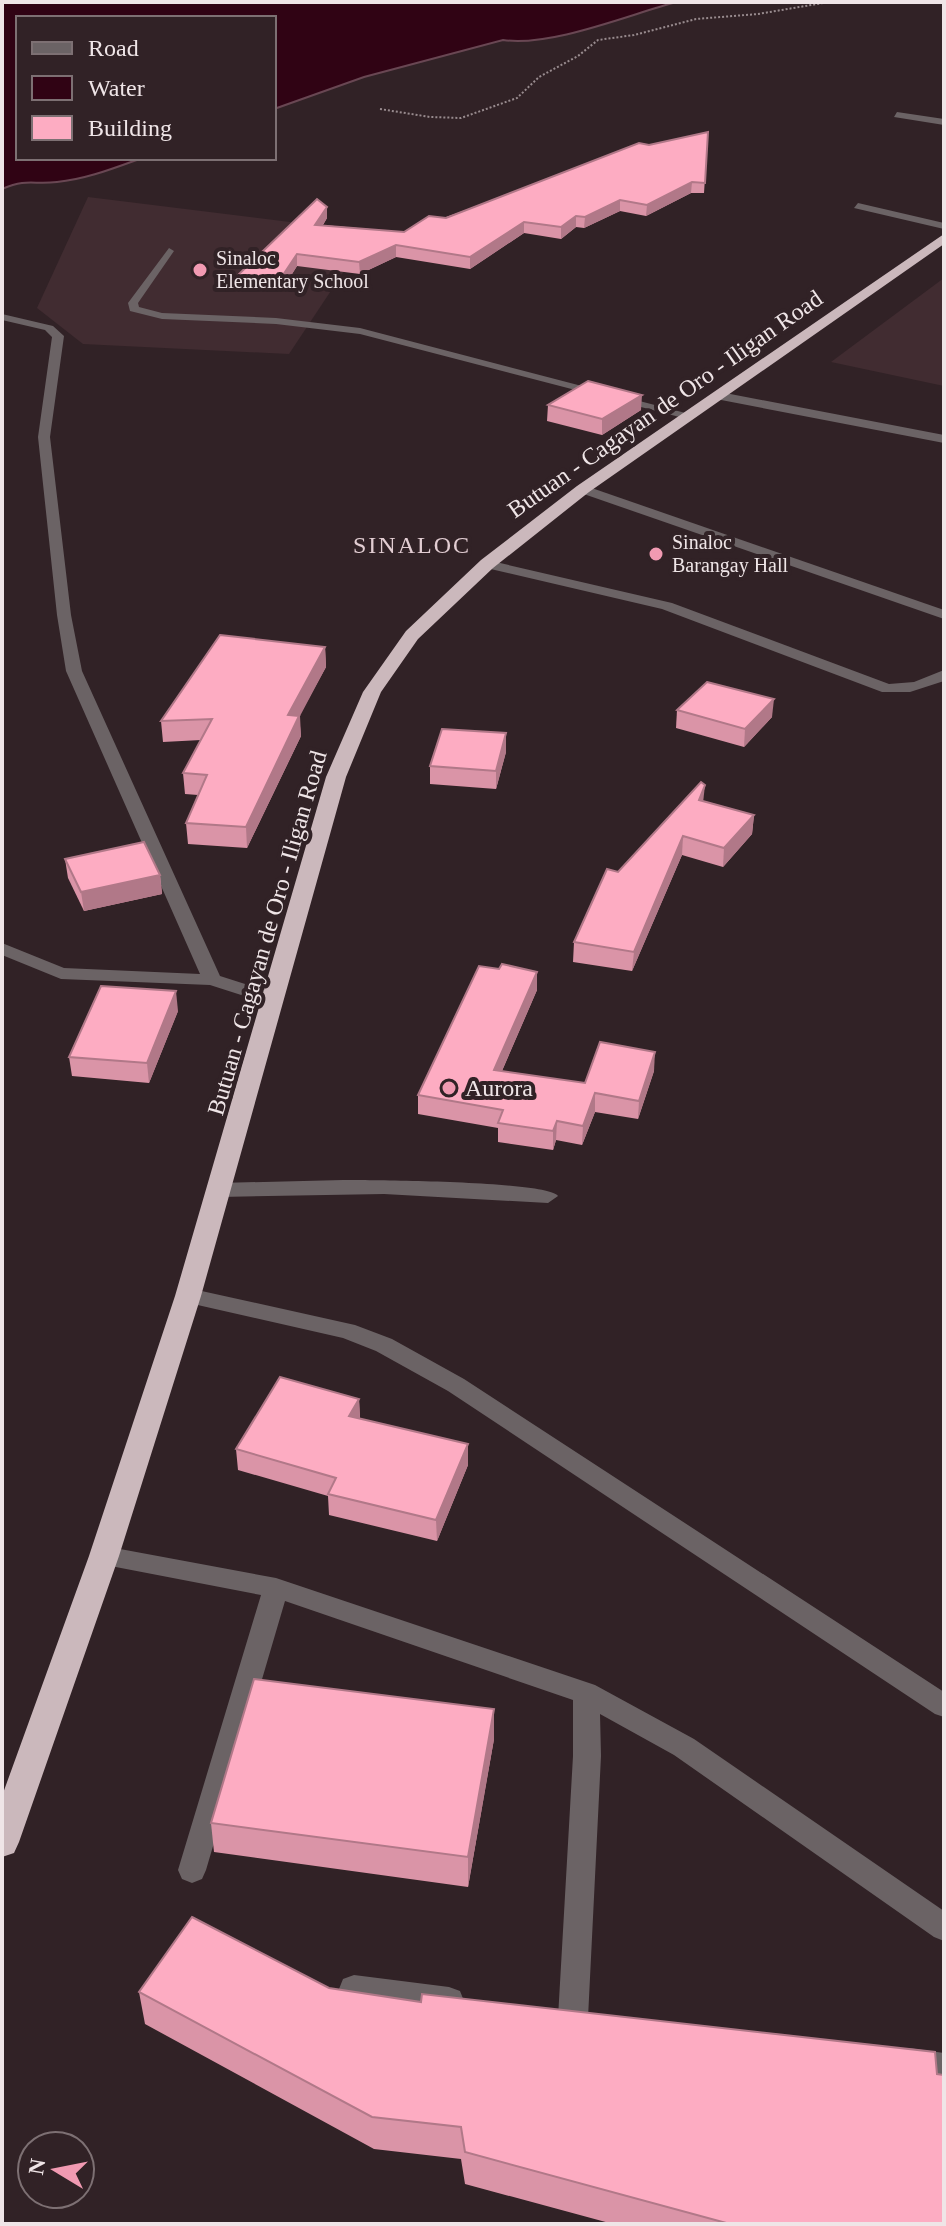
<svg xmlns="http://www.w3.org/2000/svg" width="946" height="2226" font-family="'Times New Roman',serif">
	<rect width="100%" height="100%" fill="#312226"/>
	<g fill="#412c31">
		<polygon points="88,197 370,232 289,354 83,344 37,308"/>
		<polygon points="944,278 944,386 831,362"/>
	</g>
	<path fill="#300314" stroke="#694753" stroke-width="2" d="M2,2H676C628,15 551,47 503,40L364,77L274,109V18H18V158H142C114,168 87,179 57,182C32,185 29,178 2,189Z"/>
	<g fill="none" stroke-linecap="round" stroke-linejoin="round">
		<g stroke="#988b8e" stroke-width="2" stroke-dasharray="2 2" stroke-linecap="butt">
			<polyline points="852,2 891,2"/>
			<polyline points="380,109 430,117 461,118 517,98 539,77 578,56 598,40 634,35 696,19 758,14 829,2"/>
		</g>
		<g fill="#6b6365" fill-rule="evenodd">
			<polygon points="897,112 944,119 944,125 894,117"/>
			<polygon points="858,203 944,223 944,229 854,208"/>
			<polygon points="169,248 174,251 138,303 139,307 162,313 276,318 360,328 697,416 691,420 360,334 276,324 162,319 130,311 128,303"/>
			<polygon points="2,314 53,326 64,336 50,437 71,615 82,671 220,976 280,995 282,999 280,1003 266,1003 210,985 61,979 2,955 2,943 64,968 200,974 66,671 57,615 38,437 52,337 45,330 2,320"/>
			<polygon points="720,392 944,435 944,443 716,399 714,396"/>
			<polygon points="583,485 944,610 944,619 578,492 578,486"/>
			<polygon points="487,560 672,603 889,684 914,682 944,670 944,681 910,692 882,692 662,609 482,567 482,561"/>
			<path d="M343,1180C372,1180 548,1181 558,1196L548,1203L384,1194L219,1197L209,1190L219,1183Z"/>
			<polygon points="188,1288 355,1325 392,1339 464,1379 944,1692 944,1717 935,1714 448,1391 376,1351 343,1338 180,1301 177,1296 180,1291"/>
			<polygon points="104,1546 276,1578 595,1685 694,1739 944,1911 944,1941 934,1937 674,1755 600,1714 601,1756 588,2018 584,2028 573,2032 562,2028 558,2018 573,1756 573,1700 285,1601 206,1870 202,1879 192,1883 182,1879 178,1870 261,1595 95,1563 92,1556 95,1549"/>
			<polygon points="354,1975 449,1987 460,1991 464,2001 460,2011 449,2015 354,2003 343,1999 339,1989 343,1979"/>
			<polygon points="909,2048 944,2053 944,2083 898,2073 894,2063 898,2053"/>
		</g>
		<polygon fill="#cbb8bc" fill-rule="evenodd" points="944,234 944,244 589,492 493,568 418,639 381,692 346,777 201,1296 119,1556 19,1842 14,1853 2,1857 2,1796 89,1556 175,1296 326,777 363,692 406,631 481,560 577,486"/>
	</g>
	<g fill="#da94a7">
		<polygon points="708,132 704,193 691,193 646,216 620,211 584,228 576,227 561,239 524,233 470,269 396,257 360,274 297,266 282,290 237,288 237,276 327,207 327,218 323,225 404,232 649,145"/>
		<polygon points="548,405 641,410 602,435 547,421"/>
		<polygon points="325,647 326,667 299,716 301,736 247,848 188,844 186,823 198,795 185,794 183,773 201,740 163,742 161,721"/>
		<polygon points="677,710 772,717 744,747 676,728"/>
		<polygon points="506,752 496,789 430,784 430,766"/>
		<polygon points="704,801 754,815 752,834 723,867 682,855 632,971 573,962 574,942 618,872"/>
		<polygon points="65,859 160,875 162,894 84,911 68,878"/>
		<polygon points="537,972 537,990 502,1071 585,1083 654,1071 638,1119 595,1112 582,1145 556,1140 553,1150 498,1142 498,1128 418,1114 418,1095"/>
		<polygon points="178,1011 149,1083 72,1076 69,1057"/>
		<polygon points="359,1399 360,1418 468,1465 437,1541 329,1515 328,1496 238,1470 236,1449"/>
		<polygon points="494,1739 468,1887 214,1852 211,1823"/>
		<polygon points="329,1988 944,2224 613,2224 465,2184 461,2159 374,2149 145,2024 139,1992"/>
	</g>
	<g fill="#b17888">
		<polygon points="692,182 691,193 646,216 647,205"/>
		<polygon points="620,200 620,211 584,228 585,217"/>
		<polygon points="327,207 327,218 316,236 315,225"/>
		<polygon points="576,216 576,227 561,239 561,227"/>
		<polygon points="524,222 524,233 470,269 470,257"/>
		<polygon points="396,245 396,257 360,274 359,262"/>
		<polygon points="297,254 297,266 282,290 281,278"/>
		<polygon points="642,395 641,410 602,435 602,419"/>
		<polygon points="325,647 326,667 300,716 301,736 247,848 246,827 288,715"/>
		<polygon points="774,699 772,717 744,747 745,729"/>
		<polygon points="506,733 506,752 496,789 496,771"/>
		<polygon points="705,785 703,803 699,800"/>
		<polygon points="754,815 752,834 723,867 724,848"/>
		<polygon points="683,836 682,855 632,971 634,952"/>
		<polygon points="160,875 162,894 84,911 81,892"/>
		<polygon points="537,972 537,990 494,1089 494,1070"/>
		<polygon points="176,991 178,1011 149,1083 147,1063"/>
		<polygon points="655,1052 654,1071 638,1119 639,1101"/>
		<polygon points="595,1093 595,1112 582,1145 583,1126"/>
		<polygon points="557,1121 556,1140 553,1150 553,1131"/>
		<polygon points="359,1399 360,1420 349,1416"/>
		<polygon points="468,1444 468,1465 437,1541 436,1520"/>
		<polygon points="494,1709 494,1739 468,1887 468,1857"/>
	</g>
	<g fill="#fdacc2" stroke="#b17888" stroke-width="2">
		<polygon points="708,132 705,183 692,182 647,205 620,200 585,217 576,216 561,227 524,222 470,257 396,245 359,262 297,254 281,278 237,276 317,199 327,207 315,225 404,232 429,216 446,218 639,143 649,145"/>
		<polygon points="588,381 642,395 602,419 548,405"/>
		<polygon points="220,635 325,647 288,715 299,716 246,827 186,823 207,775 183,773 212,719 161,721"/>
		<polygon points="707,682 774,699 745,729 677,710"/>
		<polygon points="442,729 506,733 496,771 430,766"/>
		<polygon points="701,782 705,785 699,800 754,815 724,848 683,836 634,952 574,942 607,869 618,872"/>
		<polygon points="144,842 160,875 81,892 65,859"/>
		<polygon points="502,964 537,972 494,1070 585,1083 600,1042 655,1052 639,1101 595,1093 583,1126 557,1121 553,1131 498,1123 503,1110 418,1095 479,966 499,969"/>
		<polygon points="101,986 176,991 147,1063 69,1057"/>
		<polygon points="280,1377 359,1399 349,1416 468,1444 436,1520 328,1494 336,1478 236,1449"/>
		<polygon points="254,1679 494,1709 468,1857 211,1823"/>
		<polygon points="192,1917 329,1988 421,2002 422,1994 935,2052 937,2074 944,2075 944,2224 730,2224 465,2152 461,2127 372,2117 139,1992"/>
	</g>
	<g fill="#f19ab2" stroke="#312226" stroke-width="3">
		<circle cx="200" cy="270" r="8"/>
		<circle cx="656" cy="554" r="8"/>
		<circle cx="449" cy="1088" r="8"/>
	</g>
	<g text-anchor="middle" dominant-baseline="central" stroke-width="8" stroke-linejoin="round" paint-order="stroke">
		<g font-size="20" fill="#efe5e7" stroke="#312226" text-anchor="start">
			<text x="216" y="258">Sinaloc<tspan x="216" dy="23">Elementary School</tspan></text>
			<text x="672" y="542">Sinaloc<tspan x="672" dy="23">Barangay Hall</tspan></text>
		</g>
		<g font-size="24" fill="#efe5e7" stroke="#312226">
			<text transform="translate(665 404) rotate(-35)">Butuan - Cagayan de Oro - Iligan Road</text>
			<text transform="translate(267 933) rotate(-74)">Butuan - Cagayan de Oro - Iligan Road</text>
		</g>
		<g font-size="24" letter-spacing="2" fill="#e2cdd2" stroke="#312226">
			<text x="412" y="545">SINALOC</text>
		</g>
		<g font-size="24" fill="#efe5e7" stroke="#312226" text-anchor="start">
			<text x="465" y="1088">Aurora</text>
		</g>
	</g>
	<rect width="946" height="2226" fill="none" stroke="#efe5e7" stroke-width="8"/>
	<rect x="16" y="16" width="260" height="144" fill="#312226" stroke="#7d7073" stroke-width="2"/>
	<rect x="32" y="42" width="40" height="12" fill="#6b6365" stroke="#7d7073" stroke-width="2"/>
	<text x="88" y="56" font-size="24" fill="#efe5e7">Road</text>
	<rect x="32" y="76" width="40" height="24" fill="#300314" stroke="#7d7073" stroke-width="2"/>
	<text x="88" y="96" font-size="24" fill="#efe5e7">Water</text>
	<rect x="32" y="116" width="40" height="24" fill="#fdacc2" stroke="#7d7073" stroke-width="2"/>
	<text x="88" y="136" font-size="24" fill="#efe5e7">Building</text>
	<g transform="translate(56 2170) rotate(280)"><circle r="38" fill="#312226" stroke="#7d7073" stroke-width="2"/>
	<path d="M0-6L14 30L0 20L-14 30Z" fill="#f19ab2"/>
	<text y="-12" font-size="22" font-weight="bold" text-anchor="middle" fill="#efe5e7">N</text>
	</g>
</svg>
